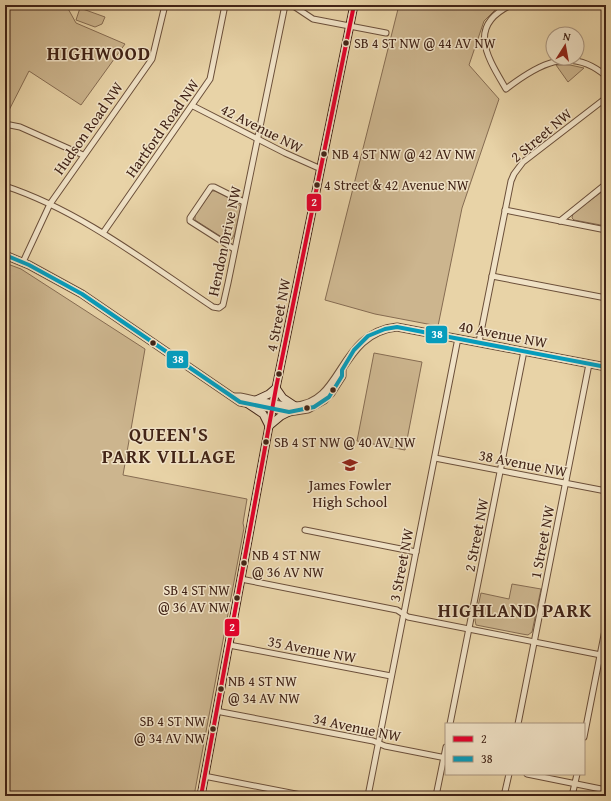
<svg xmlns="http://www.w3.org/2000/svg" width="611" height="801" font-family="'Gentium Book Plus',serif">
	<rect width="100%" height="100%" fill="#e8d3a7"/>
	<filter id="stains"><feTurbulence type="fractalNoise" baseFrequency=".005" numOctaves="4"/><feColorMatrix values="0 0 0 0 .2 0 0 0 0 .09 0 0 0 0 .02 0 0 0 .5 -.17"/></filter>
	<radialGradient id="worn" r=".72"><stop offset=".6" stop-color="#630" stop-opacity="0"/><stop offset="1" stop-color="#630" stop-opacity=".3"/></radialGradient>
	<g fill="#ccb58e" stroke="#866c52">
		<polygon points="5,5 66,5 76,23 125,44 81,105 29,71 5,118"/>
		<polygon points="399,5 500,5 484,21 469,65 499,99 462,208 438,326 375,314 325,300"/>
		<polygon points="80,8 105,17 102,24 95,27 76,20"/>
		<polygon points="556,65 570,65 584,68 568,82"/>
		<polygon points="212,191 215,191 237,202 241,207 235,233 232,239 228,241 195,220 195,215"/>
		<polygon points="603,191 606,192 606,226 574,220 572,218 573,213"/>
		<polygon points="5,263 21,269 145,349 123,475 247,499 243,523 244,528 194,796 5,796"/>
		<polygon points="374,353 422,362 405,450 357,441"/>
		<polygon points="512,584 541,589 532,632 528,635 522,634 476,625 475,620 481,593 509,599"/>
	</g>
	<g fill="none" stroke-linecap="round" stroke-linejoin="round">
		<g stroke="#6b4f3a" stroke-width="7">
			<g id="minor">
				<polyline points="292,5 313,19 386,33"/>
				<path d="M511,5C466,26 488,58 506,89C537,65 570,45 606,76"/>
				<polyline points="193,106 285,153 321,169"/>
				<polyline points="5,124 20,127 83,155"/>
				<path d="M5,186C81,211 147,263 213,307L219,308L223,305L228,283L285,5"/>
				<polyline points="505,210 606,230"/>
				<polyline points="560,221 606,184"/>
				<polyline points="103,233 210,79 225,5"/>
				<polyline points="234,249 190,221 190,218 211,187 214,187 244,202"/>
				<polyline points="23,262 50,204 152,59 165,5"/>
				<polyline points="492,276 606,298"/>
				<polyline points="479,342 511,181 514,174 523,162 606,98"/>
				<polyline points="604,367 606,356"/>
				<polyline points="435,458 606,491"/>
				<polyline points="305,530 416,552"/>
				<polyline points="241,579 397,610 408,617 606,656"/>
				<polyline points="229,645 391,676"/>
				<polyline points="216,711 373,741 385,746 446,758"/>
				<polyline points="450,724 524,351"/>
				<polyline points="518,724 589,364"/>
				<polyline points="584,737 606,625"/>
				<polyline points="527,774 606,790"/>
				<polyline points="204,776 306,796"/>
				<polyline points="368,796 458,338"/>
				<polyline points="436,796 446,747"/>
				<polyline points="504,796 509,774"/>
				<polyline points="572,796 577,774"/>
			</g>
		</g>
		<g stroke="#6b4f3a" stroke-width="9">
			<g id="tertiary">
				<polyline points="5,255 29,265 82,294 240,402 289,412 308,409 324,400 331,393 342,376 342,370"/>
				<path d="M234,397H240C257,400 277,407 295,406C344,404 338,333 397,327L606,367"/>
			</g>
		</g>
		<g stroke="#412316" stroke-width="9">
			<g id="secondary">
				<polyline points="276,388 283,398 295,406"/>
				<polyline points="256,400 269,394 276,388"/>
				<polyline points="248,404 263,414 269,426"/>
				<polyline points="269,426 281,416 289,412"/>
				<polyline points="201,796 276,388 354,5"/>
			</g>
		</g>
		<use href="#minor" stroke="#f0e2c6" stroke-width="5"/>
		<use href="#tertiary" stroke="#f0e2c6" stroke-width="7"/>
		<use href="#secondary" stroke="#f0e2c6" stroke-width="7"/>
		<g stroke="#f0e2c6" stroke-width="7">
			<polyline id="bus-1" points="201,796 276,388 354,5"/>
		</g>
		<g stroke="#f0e2c6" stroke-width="7">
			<polyline id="bus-2" points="5,255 29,265 82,294 240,402 289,412 314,407 329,397 342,376 342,370 354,350 368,336 385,329 397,327 606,367"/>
		</g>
		<use href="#bus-1" stroke="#e4002b" stroke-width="4"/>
		<use href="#bus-2" stroke="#069cbc" stroke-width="4"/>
	</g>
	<defs>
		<g id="school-bare" transform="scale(1.2)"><path d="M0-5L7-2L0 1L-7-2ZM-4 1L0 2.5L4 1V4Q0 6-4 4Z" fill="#8f2418" stroke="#f0e2c6" stroke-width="2.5" paint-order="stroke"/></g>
	</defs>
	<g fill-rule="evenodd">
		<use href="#school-bare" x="350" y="465"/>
	</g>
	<g fill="#412316" stroke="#f0e2c6" stroke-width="1.5">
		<circle cx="346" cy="43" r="3.5"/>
		<circle cx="324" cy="154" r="3.5"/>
		<circle cx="317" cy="185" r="3.5"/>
		<circle cx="153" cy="343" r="3.5"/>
		<circle cx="279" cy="374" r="3.5"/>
		<circle cx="333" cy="390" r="3.5"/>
		<circle cx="307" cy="408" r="3.5"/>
		<circle cx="266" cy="442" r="3.5"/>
		<circle cx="244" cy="563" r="3.5"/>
		<circle cx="237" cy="598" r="3.5"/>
		<circle cx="221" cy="689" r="3.5"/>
		<circle cx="213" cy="729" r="3.5"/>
	</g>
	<g text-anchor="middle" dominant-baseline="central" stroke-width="3" stroke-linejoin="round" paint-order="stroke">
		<g font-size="14" fill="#412316" stroke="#f0e2c6" text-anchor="start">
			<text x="354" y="43">SB 4 ST NW @ 44 AV NW</text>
			<text x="332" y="154">NB 4 ST NW @ 42 AV NW</text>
			<text x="324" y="185">4 Street &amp; 42 Avenue NW</text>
			<text x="274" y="442">SB 4 ST NW @ 40 AV NW</text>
			<text x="252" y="555">NB 4 ST NW<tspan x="252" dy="17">@ 36 AV NW</tspan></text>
			<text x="230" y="590" text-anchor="end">SB 4 ST NW<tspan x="230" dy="17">@ 36 AV NW</tspan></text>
			<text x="228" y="681">NB 4 ST NW<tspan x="228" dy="17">@ 34 AV NW</tspan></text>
			<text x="206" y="721" text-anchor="end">SB 4 ST NW<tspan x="206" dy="17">@ 34 AV NW</tspan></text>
		</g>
		<g font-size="15" fill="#412316" stroke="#f0e2c6">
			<text transform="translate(88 128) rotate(-55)">Hudson Road NW</text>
			<text transform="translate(162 128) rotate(-55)">Hartford Road NW</text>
			<text transform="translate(262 128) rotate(27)">42 Avenue NW</text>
			<text transform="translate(541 135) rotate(-40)">2 Street NW</text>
			<text transform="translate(224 241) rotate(-78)">Hendon Drive NW</text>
			<text transform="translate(278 315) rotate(-79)">4 Street NW</text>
			<text transform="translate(503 334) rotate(11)">40 Avenue NW</text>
			<text transform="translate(523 463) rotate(11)">38 Avenue NW</text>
			<text transform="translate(476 535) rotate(-79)">2 Street NW</text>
			<text transform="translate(542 542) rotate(-79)">1 Street NW</text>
			<text transform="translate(401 565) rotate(-79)">3 Street NW</text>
			<text transform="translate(312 649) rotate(11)">35 Avenue NW</text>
			<text transform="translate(357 727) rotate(12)">34 Avenue NW</text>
		</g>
		<g font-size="15" fill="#412316" stroke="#f0e2c6">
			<text x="350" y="484">James Fowler<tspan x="350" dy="17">High School</tspan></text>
		</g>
		<g font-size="19" font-weight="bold" letter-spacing="1" fill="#412316" stroke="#f0e2c6">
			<text x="99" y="53">HIGHWOOD</text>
			<text x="169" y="434">QUEEN'S<tspan x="169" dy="22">PARK VILLAGE</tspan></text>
			<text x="515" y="610">HIGHLAND PARK</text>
		</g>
	</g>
	<g stroke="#f0e2c6" stroke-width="1.5">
		<rect x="306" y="193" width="16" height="19" rx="4" fill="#e4002b"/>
		<rect x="425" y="325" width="23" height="19" rx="4" fill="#069cbc"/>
		<rect x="166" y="350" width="23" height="19" rx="4" fill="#069cbc"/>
		<rect x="224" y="618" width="16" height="19" rx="4" fill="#e4002b"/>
	</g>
	<g font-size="11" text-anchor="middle" font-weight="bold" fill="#fff">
		<text x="314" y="206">2</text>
		<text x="437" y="338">38</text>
		<text x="178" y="363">38</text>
		<text x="232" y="631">2</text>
	</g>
	<rect width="611" height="801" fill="none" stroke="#e8d3a7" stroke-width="20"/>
	<rect x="6" y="6" width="599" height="789" fill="none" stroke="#412316" stroke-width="2"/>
	<rect x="10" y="10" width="591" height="781" fill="none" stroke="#412316"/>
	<rect x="445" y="723" width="140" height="52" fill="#f0e2c6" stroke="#aa9680"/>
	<rect x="453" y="736" width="20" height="6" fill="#e4002b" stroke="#aa9680"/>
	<text x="481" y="743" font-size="12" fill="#412316">2</text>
	<rect x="453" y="756" width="20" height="6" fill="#069cbc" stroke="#aa9680"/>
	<text x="481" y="763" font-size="12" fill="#412316">38</text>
	<g transform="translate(565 46) rotate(11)"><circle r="19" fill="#f0e2c6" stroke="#aa9680"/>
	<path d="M0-3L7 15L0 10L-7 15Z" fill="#8f2418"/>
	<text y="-6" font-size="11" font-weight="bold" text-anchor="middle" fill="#412316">N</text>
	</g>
	<rect width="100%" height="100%" filter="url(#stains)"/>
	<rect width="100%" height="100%" fill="url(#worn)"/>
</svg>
